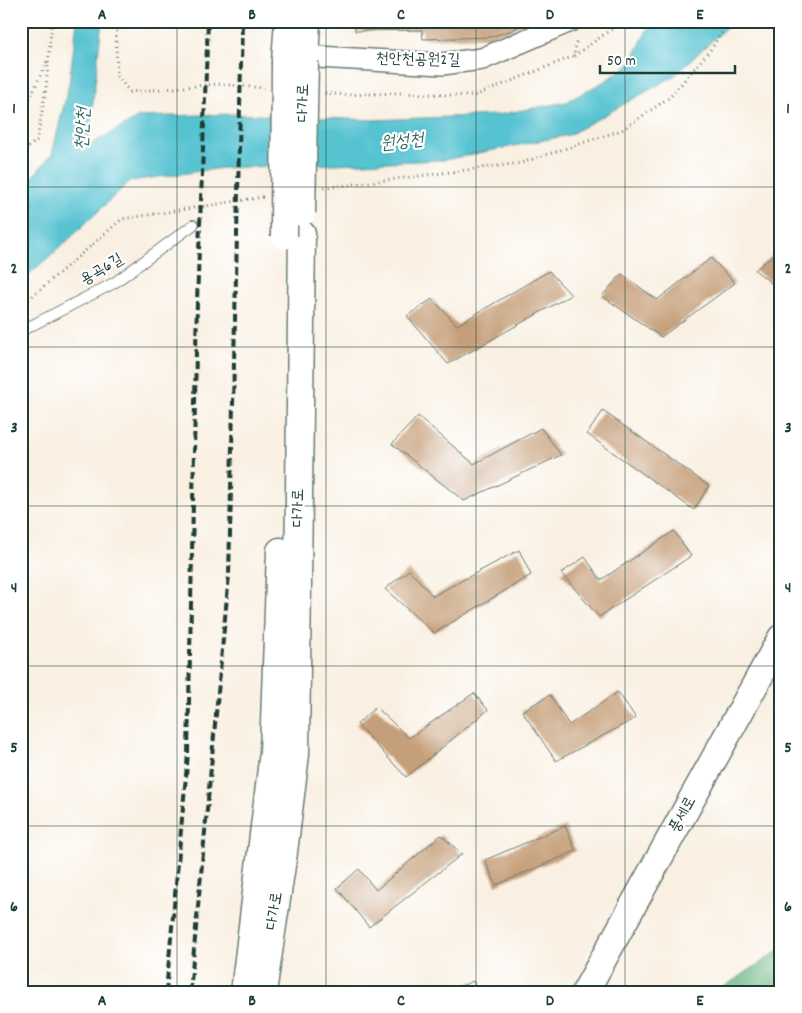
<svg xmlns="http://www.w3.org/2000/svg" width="802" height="1013" font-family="Dekko,'Poor Story',sans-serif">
	<rect width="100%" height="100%" fill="#fff"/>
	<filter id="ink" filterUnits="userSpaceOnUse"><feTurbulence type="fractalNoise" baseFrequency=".02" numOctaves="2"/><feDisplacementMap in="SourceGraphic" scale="10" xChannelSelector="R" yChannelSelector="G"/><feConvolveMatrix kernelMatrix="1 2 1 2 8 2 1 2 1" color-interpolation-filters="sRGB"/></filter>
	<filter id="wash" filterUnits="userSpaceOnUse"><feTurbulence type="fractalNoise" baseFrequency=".0096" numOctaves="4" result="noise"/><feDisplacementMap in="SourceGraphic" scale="20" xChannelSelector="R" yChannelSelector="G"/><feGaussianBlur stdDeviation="1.12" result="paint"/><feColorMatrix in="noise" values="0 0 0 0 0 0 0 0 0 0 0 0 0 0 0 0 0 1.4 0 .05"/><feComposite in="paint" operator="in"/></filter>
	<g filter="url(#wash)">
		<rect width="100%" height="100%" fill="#f9f0e2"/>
		<polygon fill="#66b57f" stroke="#42795a" points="781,949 781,992 716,992"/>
		<polygon fill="#57c3d1" stroke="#3b8082" points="77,21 102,21 88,146 139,117 233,114 373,120 497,115 566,102 605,81 629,65 652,21 733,21 674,76 569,135 444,160 223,168 130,181 64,244 21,281 21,190 52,154 69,84"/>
		<g id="blocks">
			<g fill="#c59f79">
				<polygon points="355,21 529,21 510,31 490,37 423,39 422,30 355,31"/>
				<polygon points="781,249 781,291 755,270"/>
				<polygon points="711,258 735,283 661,337 602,296 622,274 657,300"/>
				<polygon points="549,271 571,295 448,364 407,316 432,299 457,325"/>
				<polygon points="603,411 709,486 694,510 587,434"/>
				<polygon points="418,416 474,464 541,428 561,455 464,501 392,444"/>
				<polygon points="674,531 691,556 599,617 561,573 585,557 601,580"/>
				<polygon points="519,550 531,575 434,633 385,589 409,570 433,596"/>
				<polygon points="618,692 636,718 556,761 522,711 550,695 569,725"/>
				<polygon points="474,693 488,710 406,777 357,724 376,707 409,738"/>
				<polygon points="565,826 576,851 496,885 485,860"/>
				<polygon points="441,835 462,854 369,927 337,888 359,869 376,890"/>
				<polygon points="473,981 478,992 449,992"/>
			</g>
		</g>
	</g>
	<g filter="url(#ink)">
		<use href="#blocks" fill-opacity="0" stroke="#6b7c71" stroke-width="1"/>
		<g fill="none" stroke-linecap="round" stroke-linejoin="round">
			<g stroke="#6b7c71" stroke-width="12">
				<polyline id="service" points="21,331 114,283 193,225"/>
			</g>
			<g stroke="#6b7c71" stroke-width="24">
				<polyline id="minor" points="318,57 442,64 482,59 570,21"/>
			</g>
			<g stroke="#6b7c71" stroke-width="29">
				<g id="tertiary">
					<polyline points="285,61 288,21"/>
					<polyline points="305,61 307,21"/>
					<polyline points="244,992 273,752 280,551"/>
					<polyline points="263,992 284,852 296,754 302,234"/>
					<polyline points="585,992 781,638"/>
				</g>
			</g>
			<g stroke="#6b7c71" stroke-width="3" stroke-dasharray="1 4" stroke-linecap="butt">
				<polyline points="118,21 116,36 117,76 130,92 218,84 264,88"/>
				<polyline points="574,56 623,21"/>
				<polyline points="325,93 345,95 398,93 474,96 574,56 577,39"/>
				<polyline points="21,117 47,61"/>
				<polyline points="21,154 37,140 46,88 52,21"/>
				<polyline points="324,188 521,163 622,130 670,97 712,48 729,21"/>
				<polyline points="21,306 122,219 263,197"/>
			</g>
			<use href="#service" stroke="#fff" stroke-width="10"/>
			<use href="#minor" stroke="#fff" stroke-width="21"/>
			<use href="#tertiary" stroke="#fff" stroke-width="26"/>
			<g stroke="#1f3d34" stroke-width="4" stroke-dasharray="8 4" stroke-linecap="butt">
				<polyline points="166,992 188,754 197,301 208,21"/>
				<polyline points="190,992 229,575 242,21"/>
			</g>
			<g stroke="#6b7c71" stroke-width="29" stroke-linecap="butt">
				<g id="tertiary-bridge">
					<polyline points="302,213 305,61"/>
					<polyline points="284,236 285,61"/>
				</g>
			</g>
			<use href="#tertiary-bridge" stroke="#fff" stroke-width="26"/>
		</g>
	</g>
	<path fill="none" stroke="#1f3d34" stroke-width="1" stroke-opacity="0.55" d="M177,21V992M326,21V992M476,21V992M625,21V992M21,187H781M21,347H781M21,506H781M21,666H781M21,826H781"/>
	<g text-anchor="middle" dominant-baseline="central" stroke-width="4.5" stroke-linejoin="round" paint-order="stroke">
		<g font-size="16" fill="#1f3d34" stroke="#fff">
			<text transform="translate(418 60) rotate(1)">천안천공원2길</text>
			<text transform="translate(304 103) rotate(-89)">다가로</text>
			<text transform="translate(102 270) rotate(-31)">용곡6길</text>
			<text transform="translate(299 508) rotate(-89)">다가로</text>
			<text transform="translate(683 815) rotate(-61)">풍세로</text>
			<text transform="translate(275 911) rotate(-81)">다가로</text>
		</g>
		<g font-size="18" font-style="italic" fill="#306563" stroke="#fff">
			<text transform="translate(84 129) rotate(-87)">천안천</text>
			<text transform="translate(402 143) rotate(-6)">원성천</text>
		</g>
	</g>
	<rect width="802" height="1013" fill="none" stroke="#fff" stroke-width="55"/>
	<path d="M600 65v8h135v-8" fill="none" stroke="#1f3d34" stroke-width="2.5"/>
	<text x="607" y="65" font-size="15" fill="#1f3d34" stroke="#ffffff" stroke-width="4" paint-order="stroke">50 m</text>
	<rect x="28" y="28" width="746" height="958" fill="none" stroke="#1f3d34" stroke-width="2"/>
	<g font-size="16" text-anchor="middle" font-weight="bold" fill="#1f3d34">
		<text x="102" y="19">A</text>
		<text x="252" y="19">B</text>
		<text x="401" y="19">C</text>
		<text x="550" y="19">D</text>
		<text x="700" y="19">E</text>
		<text x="14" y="113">1</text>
		<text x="788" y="113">1</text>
		<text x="14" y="273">2</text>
		<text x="788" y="273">2</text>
		<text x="14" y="432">3</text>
		<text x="788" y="432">3</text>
		<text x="14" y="592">4</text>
		<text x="788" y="592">4</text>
		<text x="14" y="752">5</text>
		<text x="788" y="752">5</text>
		<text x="14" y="911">6</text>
		<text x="788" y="911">6</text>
		<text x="102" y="1005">A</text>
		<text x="252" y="1005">B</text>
		<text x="401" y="1005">C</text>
		<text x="550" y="1005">D</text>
		<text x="700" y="1005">E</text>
	</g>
</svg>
